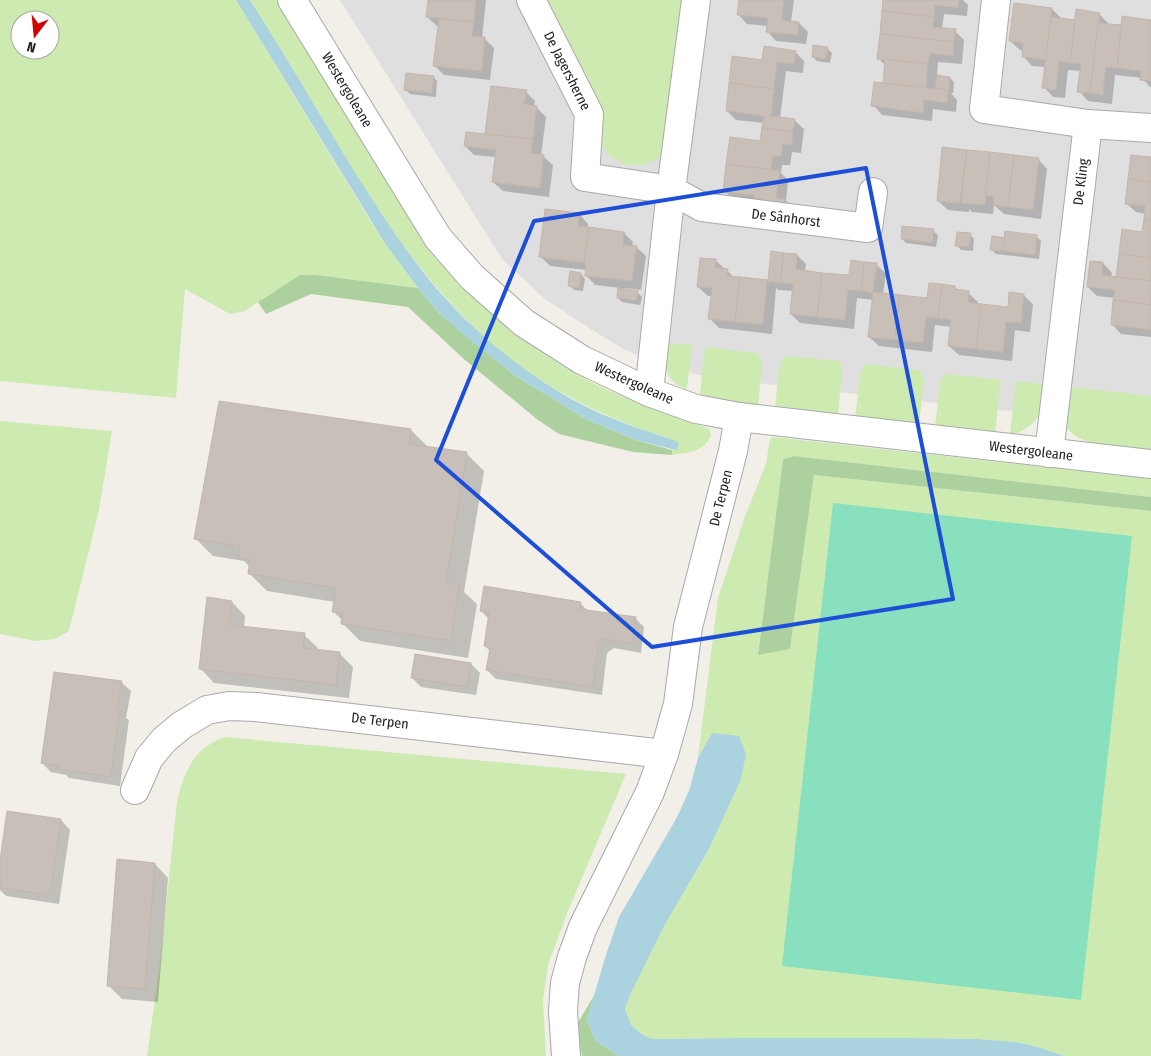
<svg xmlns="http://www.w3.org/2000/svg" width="1151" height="1056" font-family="'Fira Sans Condensed',sans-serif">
	<rect width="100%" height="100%" fill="#f2efe9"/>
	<polygon fill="#e0dfdf" points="340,0 1151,0 1151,427 713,378 669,368 625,350 589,328 545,299 502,259"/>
	<g fill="#cdebb0" fill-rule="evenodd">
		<path d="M0,0H236L366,214L384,242L418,288L316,275L274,291L245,311L230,314L185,289L176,398L0,381ZM20,20H50V50H20Z"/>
		<path d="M250,0H279L432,255L485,308L514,334L559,364L587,380L614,393L709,429L711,435C703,453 690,452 672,455V450H676V441C620,423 568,401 520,366C424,295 363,189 304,87C287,58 268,29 250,0Z"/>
		<polygon points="544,0 683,0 666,147 657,159 644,165 627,165 609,156 601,144 599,107 587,80"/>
		<path d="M667,343L692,345L687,389C663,382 664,363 667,343Z"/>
		<polygon points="705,347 758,353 762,364 758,407 735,404 700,394"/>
		<polygon points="785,356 840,361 842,370 838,416 775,409 779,366"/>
		<polygon points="865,364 920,370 924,380 919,425 855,418 860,374"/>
		<polygon points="946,374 1001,380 995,434 935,427 940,381"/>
		<path d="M1016,381L1044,384C1043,392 1044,401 1042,408C1038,423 1024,432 1010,435Z"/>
		<path d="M1070,387L1151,396V450C1131,448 1070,448 1066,423C1065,415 1069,396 1070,387Z"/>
		<polygon points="0,421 112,431 99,510 69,631 55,639 36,641 0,634"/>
		<polygon points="773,437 1151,479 1151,497 794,456 783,459 758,654 790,649 814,475 1151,511 1151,1056 1064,1056 1038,1047 1016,1042 978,1039 915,1038 737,1038 657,1039 649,1038 640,1033 631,1025 625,1010 629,995 663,928 710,847 741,778 712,733 698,758 718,598 745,516 766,464 770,439"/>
		<path d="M225,737L626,774L568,911L548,965L543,1000L546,1056H147L161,955L177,801C185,771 193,748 225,737Z"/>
	</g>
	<g fill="#add19e">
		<polygon points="300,275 316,275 418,288 439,313 514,375 586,419 636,440 672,450 672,455 633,452 559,434 538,420 465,360 408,307 311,294 266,314 258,302"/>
		<polygon points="794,456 1151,497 1151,511 814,475 790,649 758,655 783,459"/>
		<polygon points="595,994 587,1019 595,1040 618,1056 582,1056 576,1026"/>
	</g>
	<polygon fill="#88e0be" points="833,503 1132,536 1081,1000 782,966"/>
	<g fill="#aad3df">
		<path d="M236,0H250C268,28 285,56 302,84C341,150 380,217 427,277C467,327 525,375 581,404C611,420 644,430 676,441L679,444L676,450L636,440L586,419L514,375L466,337L439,313L418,288L384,242Z"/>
		<polygon points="712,733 739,736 746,754 741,779 710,847 663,928 630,995 625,1009 631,1025 640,1033 649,1038 657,1039 737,1038 915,1038 978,1039 1016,1042 1038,1047 1064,1056 618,1056 595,1040 587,1019 606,955 619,917 676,819 689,791 698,758"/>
	</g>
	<g fill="#0003">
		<polygon points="429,0 486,0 482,38 485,39 494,48 490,80 444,75 435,66 439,26 437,26 427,17"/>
		<polygon points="740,0 794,0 791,22 799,23 808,32 806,44 776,41 767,31 768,26 747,24 738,14"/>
		<polygon points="885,0 963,0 968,5 967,16 944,14 942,29 955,31 964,40 962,64 938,62 937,77 950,78 954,82 953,93 951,93 957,100 956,112 933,109 932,121 882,115 873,105 884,85 886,66 878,58"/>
		<polygon points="1052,9 1061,18 1061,19 1076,21 1099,14 1108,23 1108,25 1122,27 1151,21 1151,88 1142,78 1115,75 1112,104 1088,101 1079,91 1081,71 1068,70 1065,98 1053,97 1044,87 1046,67 1032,66 1023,56 1024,51 1020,50 1010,41"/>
		<polygon points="828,49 832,53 830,63 817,61 813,57"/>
		<polygon points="795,52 804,61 803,73 786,71 780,118 794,120 804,129 801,153 792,152 790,165 782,165 781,173 788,180 786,201 794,209 734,200 724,191 761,142 764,123 736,120 727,111 764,61"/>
		<polygon points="433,77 437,81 436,97 410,94 406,90"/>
		<polygon points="526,92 535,101 534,107 537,108 546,117 541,156 543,156 553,165 549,197 503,191 493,182 496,157 474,155 465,146 486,136"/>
		<polygon points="943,149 1038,159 1047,169 1041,219 1004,214 994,205 993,214 972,212 969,209 969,212 948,210 938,201"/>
		<polygon points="1151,159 1151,337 1121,334 1112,324 1115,298 1097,296 1088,287 1103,263 1112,273 1111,278 1117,278 1143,233 1146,214 1136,212 1126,203"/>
		<polygon points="579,214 588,224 587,228 624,233 633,242 632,247 636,247 646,256 641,290 624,288 624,290 637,292 642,297 640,305 622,302 618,298 620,288 595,285 586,275 587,270 550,266 541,257"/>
		<polygon points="933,231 938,235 936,247 906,243 902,239"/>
		<polygon points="970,235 974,239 973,251 961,250 957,245"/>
		<polygon points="1036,236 1041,241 1039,259 996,254 991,249"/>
		<polygon points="772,253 797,255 806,264 805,272 850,277 876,264 886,274 883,294 928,300 955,287 959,291 968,293 978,302 977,305 1009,309 1023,295 1033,304 1030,332 1015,330 1012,361 959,355 949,346 952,327 935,325 932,352 879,346 869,337 874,300 857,298 854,329 800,323 791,314 794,291 778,290 776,288 772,334 719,328 709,318 712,296 708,296 698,287 715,260 735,278 767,281 769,283"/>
		<polygon points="571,273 581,274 585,279 583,291 574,290 569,285"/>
		<polygon points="411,430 429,448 466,453 484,471 464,592 477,604 468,658 360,641 342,623 342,620 333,611 335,602 267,591 249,573 250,567 244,561 213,556 196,539"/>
		<polygon points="232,602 245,616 244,628 304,635 318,648 317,650 339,653 353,667 349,698 214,683 201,669"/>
		<polygon points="580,603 588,611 635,618 644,627 641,653 614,648 607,653 602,695 496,679 487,670 490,651 485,646 489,619 481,611"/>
		<polygon points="471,664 480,673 476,695 421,687 412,678"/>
		<polygon points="121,682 131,691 126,718 129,720 120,786 69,778 66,775 51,772 42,763"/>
		<polygon points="61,820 70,830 59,904 6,896 0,890 0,869"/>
		<polygon points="155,864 168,878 158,1002 122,999 108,985"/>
	</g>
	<g fill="#c7bfb8" stroke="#c4b6ab">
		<polygon points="428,0 476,0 474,22 426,17"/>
		<polygon points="739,0 784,0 782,20 799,22 798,35 766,32 768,18 737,15"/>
		<polygon points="883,0 959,0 958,8 935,5 934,17 882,11"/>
		<polygon points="1014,3 1052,8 1046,60 1022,57 1023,43 1009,41"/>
		<polygon points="1076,9 1100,13 1090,93 1077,92 1081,64 1070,63"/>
		<polygon points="882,11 934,17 933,27 956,29 954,42 880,34"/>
		<polygon points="1122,16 1151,20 1151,81 1140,80 1141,71 1117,68"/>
		<polygon points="1051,17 1075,20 1070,63 1059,61 1056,90 1042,88"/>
		<polygon points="439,19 474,22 472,36 485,37 482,71 433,66"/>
		<polygon points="1098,23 1121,25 1117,68 1106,67 1103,95 1090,93"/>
		<polygon points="880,34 954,42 953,56 930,53 928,64 877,59"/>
		<polygon points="813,45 828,47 826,59 812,57"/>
		<polygon points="764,46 796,51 794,64 777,62 774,89 729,83 732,56 762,60"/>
		<polygon points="885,59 928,64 926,88 883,83"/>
		<polygon points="406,73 434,76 432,93 404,90"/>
		<polygon points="937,75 950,77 949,90 935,88"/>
		<polygon points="874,82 949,90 947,103 924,100 923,113 871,106"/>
		<polygon points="729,83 774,89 771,116 795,119 793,132 762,128 764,116 726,111"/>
		<polygon points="491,86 527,90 524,104 537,106 533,139 485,134"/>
		<polygon points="762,128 793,132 792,145 783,144 781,157 773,156 771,169 780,170 780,171 726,164 730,137 760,141"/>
		<polygon points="466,132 533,139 531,153 544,155 540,188 492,182 496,150 464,146"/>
		<polygon points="942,147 967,150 960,203 937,201"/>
		<polygon points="967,150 990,152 985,205 961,203"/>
		<polygon points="990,152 1014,155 1008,207 993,205 994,197 985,195"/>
		<polygon points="1014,155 1039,158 1033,210 1008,207"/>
		<polygon points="1131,155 1151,157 1151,182 1128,179"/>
		<polygon points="726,164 780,171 776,198 785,199 784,212 752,209 754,195 723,192"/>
		<polygon points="1128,179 1151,182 1151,220 1144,219 1145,206 1125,204"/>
		<polygon points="545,209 579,213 578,226 589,227 584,263 539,257"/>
		<polygon points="1144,219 1151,220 1151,258 1119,254 1122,229 1142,232"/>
		<polygon points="902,226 934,229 932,243 901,239"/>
		<polygon points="589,227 624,232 623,245 637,246 632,281 585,276 586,263 584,263"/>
		<polygon points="1005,231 1037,235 1035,255 1003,251"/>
		<polygon points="957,232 971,233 969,247 955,246"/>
		<polygon points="992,236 1005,238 1003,251 990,250"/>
		<polygon points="771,251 784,253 780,283 767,281 763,325 735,322 740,277 768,280"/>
		<polygon points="784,253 797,254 796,269 822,273 817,317 790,314 793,284 780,283"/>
		<polygon points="1119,254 1151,258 1151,281 1116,277"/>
		<polygon points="700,258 716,259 715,267 728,269 727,276 740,277 735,322 708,319 712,288 697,287"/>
		<polygon points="851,260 864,262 861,291 848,290 845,320 817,317 822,273 849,275"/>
		<polygon points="1090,261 1103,262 1102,275 1151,281 1151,305 1113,300 1115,290 1087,287"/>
		<polygon points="864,262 877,263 873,292 900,295 895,340 868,337 873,293 861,291"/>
		<polygon points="570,271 581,273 579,288 568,286"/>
		<polygon points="929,283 942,284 938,318 926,317 923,343 895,340 900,295 927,298"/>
		<polygon points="942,284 955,286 955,289 969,291 968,302 981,304 976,349 948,346 951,320 938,318"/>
		<polygon points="618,288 638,291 636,301 617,298"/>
		<polygon points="1009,292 1024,294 1021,323 1006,322 1003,352 976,349 981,304 1008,307"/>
		<polygon points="1113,300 1151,305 1151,330 1111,325"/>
		<polygon points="219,401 411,429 409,444 467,452 446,583 459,585 451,641 341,624 342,613 332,612 336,588 248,574 250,559 239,558 240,546 194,539"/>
		<polygon points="484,586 581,602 580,609 636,617 632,644 605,639 598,644 593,687 486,670 490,648 484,646 489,613 480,611"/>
		<polygon points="207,597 232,601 230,625 305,633 303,648 340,652 336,685 199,669"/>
		<polygon points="415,654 471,663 467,687 411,678"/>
		<polygon points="54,672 122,681 117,709 120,710 111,777 58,769 59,766 41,763"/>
		<polygon points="7,811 61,819 50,895 0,888 0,860"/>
		<polygon points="117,859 155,863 145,989 107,986"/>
	</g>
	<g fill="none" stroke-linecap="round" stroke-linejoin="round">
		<g stroke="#a9a9a9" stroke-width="30">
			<g id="minor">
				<polyline points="292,0 438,238 472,277 524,323 582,360 649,392 696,409 739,417 1151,464"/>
				<polyline points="531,0 589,114 585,177 671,190 649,392"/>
				<polyline points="696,0 671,190 702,207 868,228 873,192"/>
				<polyline points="996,0 984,109 1088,124 1049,453"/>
				<polyline points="1088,124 1151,128"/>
				<polyline points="135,790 149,758 164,740 182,725 207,710 229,706 256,707 664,754"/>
				<polyline points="566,1056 563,1011 565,983 572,957 583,927 650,792 664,754 678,704 688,627 733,451 739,417"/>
			</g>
		</g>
		<use href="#minor" stroke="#fff" stroke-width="28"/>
	</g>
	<path fill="none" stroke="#1d4ed8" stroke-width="4" stroke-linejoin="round" d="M866,168L953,599L652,647L436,460L534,221Z"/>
	<g text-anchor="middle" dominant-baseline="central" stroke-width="4" stroke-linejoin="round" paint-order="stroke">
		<g font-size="14" fill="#222" stroke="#fff">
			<text transform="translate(567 71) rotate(63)">De Jagersherne</text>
			<text transform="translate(347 90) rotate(59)">Westergoleane</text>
			<text transform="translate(1081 182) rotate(-83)">De Kling</text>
			<text transform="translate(786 218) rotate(7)">De Sânhorst</text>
			<text transform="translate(634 383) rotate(24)">Westergoleane</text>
			<text transform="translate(1031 451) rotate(7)">Westergoleane</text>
			<text transform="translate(721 498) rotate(-76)">De Terpen</text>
			<text transform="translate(380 721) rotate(7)">De Terpen</text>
		</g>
	</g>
	<g transform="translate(35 35) rotate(196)"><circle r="24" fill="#ffffff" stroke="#a7a7a7"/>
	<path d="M0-4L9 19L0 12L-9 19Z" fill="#d40000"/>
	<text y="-8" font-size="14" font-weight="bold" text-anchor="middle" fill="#222222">N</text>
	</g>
</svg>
